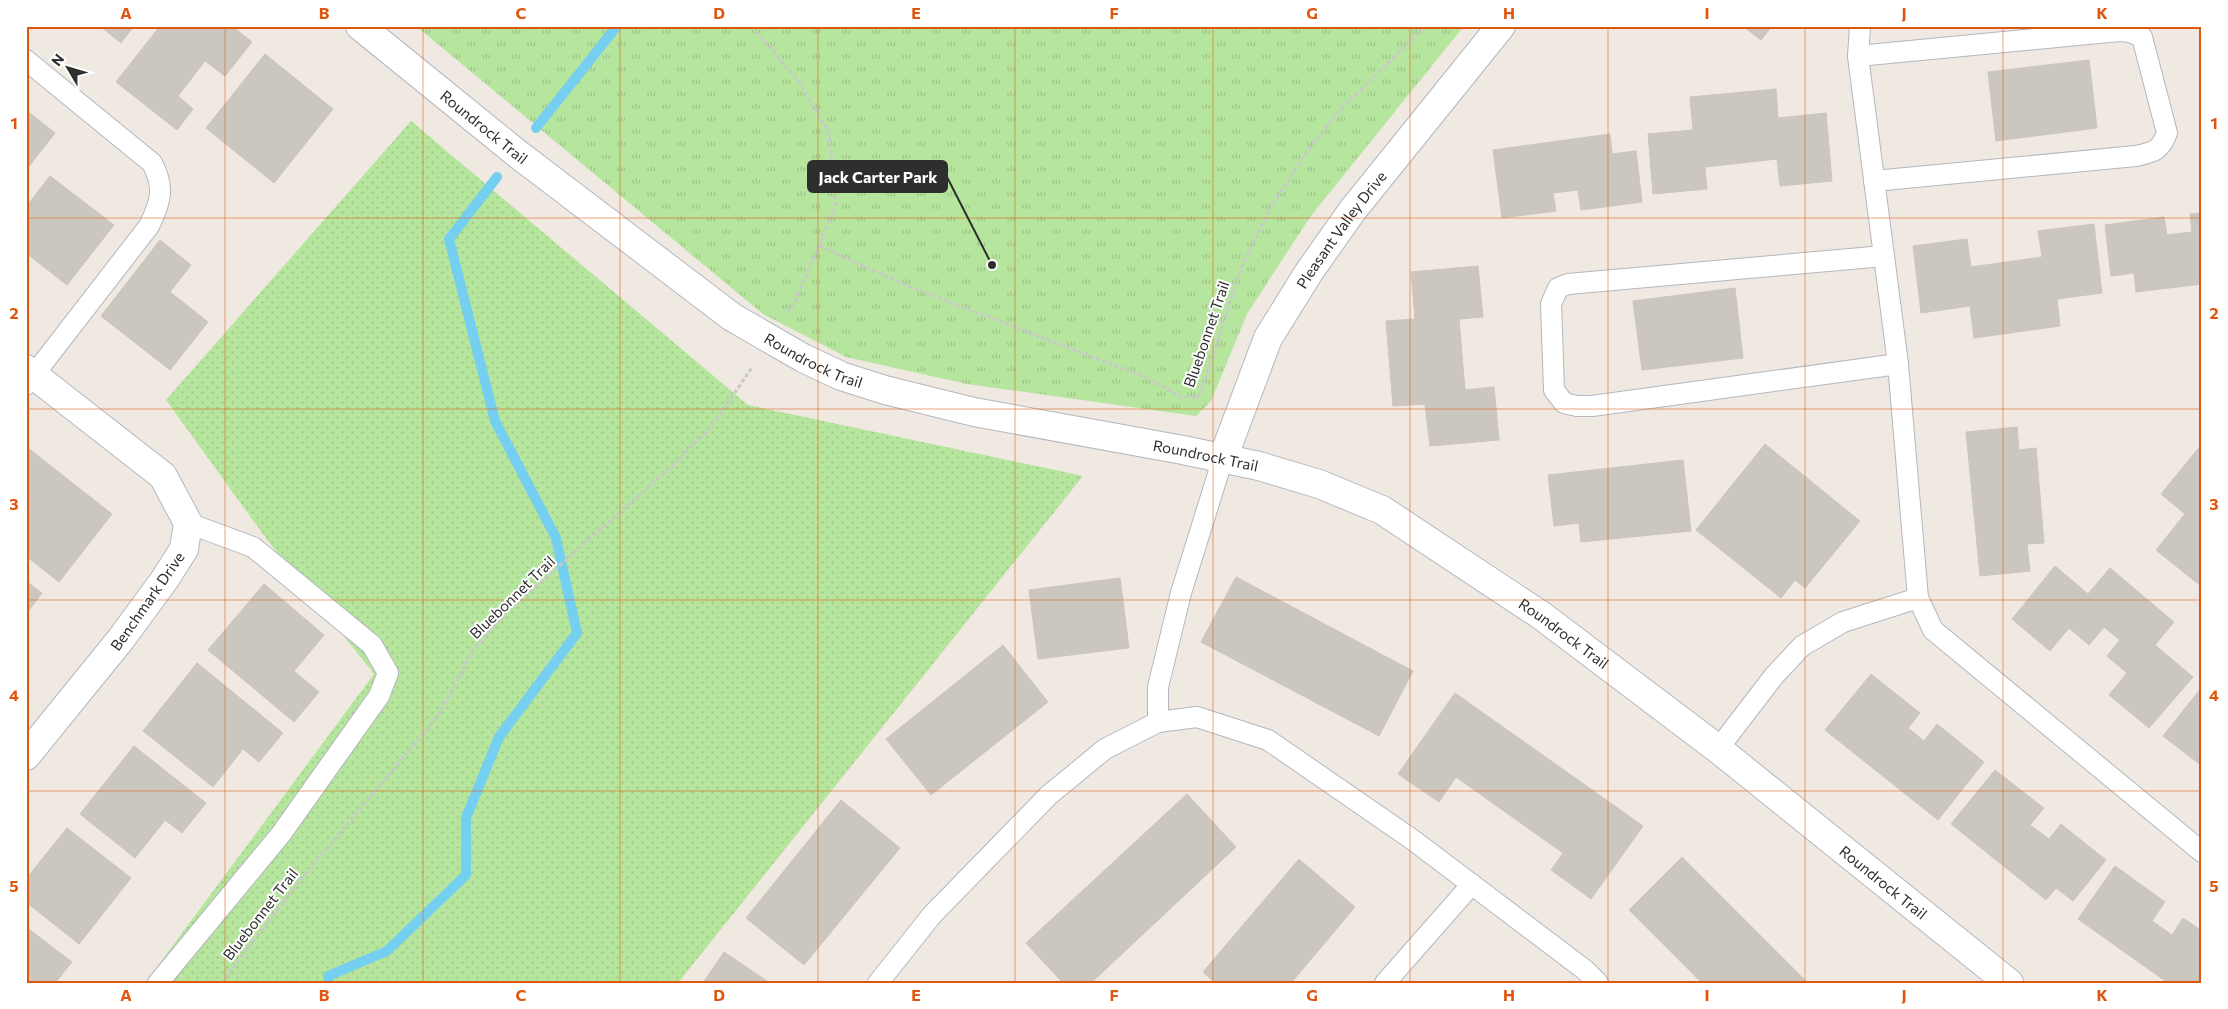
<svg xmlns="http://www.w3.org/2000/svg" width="2228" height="1009" font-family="Commissioner,sans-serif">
	<defs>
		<pattern id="grass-dots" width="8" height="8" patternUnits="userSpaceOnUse" patternTransform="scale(1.25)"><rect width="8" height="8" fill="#b6e59e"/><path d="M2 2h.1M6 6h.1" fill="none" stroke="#9dc588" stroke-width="1.8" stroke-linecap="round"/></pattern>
		<pattern id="park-tufts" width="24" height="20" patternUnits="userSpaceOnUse" patternTransform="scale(1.25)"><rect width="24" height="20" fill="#b6e59e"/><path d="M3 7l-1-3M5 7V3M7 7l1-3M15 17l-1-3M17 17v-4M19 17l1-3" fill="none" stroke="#9dc588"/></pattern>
	</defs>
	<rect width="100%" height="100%" fill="#efe9e1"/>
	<polygon fill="url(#grass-dots)" points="411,121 748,405 1083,476 678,983 145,983 374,674 265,537 166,400"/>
	<polygon fill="url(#park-tufts)" points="416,26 1464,26 1310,217 1247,314 1211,401 1196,416 967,384 846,357 763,314"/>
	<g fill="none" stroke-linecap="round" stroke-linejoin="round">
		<g stroke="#75cff0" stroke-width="10">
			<polyline points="536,128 617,26"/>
			<polyline points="329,983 328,976 387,951 466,875 466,818 499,737 577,633 556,538 495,421 449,239 497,177"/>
		</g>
	</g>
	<g fill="#cbc7bf" stroke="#cbc5ba">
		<polygon points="100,26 134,26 121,43"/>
		<polygon points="160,26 232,26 252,42 225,76 205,61 178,96 193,109 177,130 116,82"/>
		<polygon points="1743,26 1772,26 1761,40"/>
		<polygon points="265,54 333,109 274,183 206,128"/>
		<polygon points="2089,60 2097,128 1996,141 1988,72"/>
		<polygon points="1776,89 1778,118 1826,113 1832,181 1780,186 1777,159 1705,167 1707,189 1653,194 1648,134 1693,130 1690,97"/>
		<polygon points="26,110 55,133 26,170"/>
		<polygon points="1610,134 1612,154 1636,151 1642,202 1581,210 1578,190 1553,193 1556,211 1502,218 1493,150"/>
		<polygon points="50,176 114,225 67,285 26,253 26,207"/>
		<polygon points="2202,213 2202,284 2136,292 2134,273 2111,276 2105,225 2164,217 2167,235 2192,232 2190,214"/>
		<polygon points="2094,224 2102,293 2057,299 2060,326 1974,338 1970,306 1921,313 1913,246 1967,239 1971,267 2042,257 2038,231"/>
		<polygon points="160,240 191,265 170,292 208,322 170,370 101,316"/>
		<polygon points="1478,266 1483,317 1459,319 1465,390 1494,387 1499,440 1430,446 1425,404 1393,406 1386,321 1415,319 1411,272"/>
		<polygon points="1735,288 1743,358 1642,370 1633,301"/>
		<polygon points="2017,427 2019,450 2036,448 2044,543 2027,544 2030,571 1980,576 1966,432"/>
		<polygon points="1765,444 1860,521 1805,588 1795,580 1781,598 1696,530"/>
		<polygon points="2202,444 2202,587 2156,550 2185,514 2161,494"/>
		<polygon points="28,448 112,514 59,582 26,556 26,451"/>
		<polygon points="1683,460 1691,531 1581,542 1579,523 1554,526 1548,475"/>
		<polygon points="2055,566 2088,594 2110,568 2174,622 2155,645 2193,677 2149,728 2109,695 2127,673 2107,656 2120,640 2104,627 2089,645 2069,628 2050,651 2012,619"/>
		<polygon points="1236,577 1413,671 1379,736 1201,642"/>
		<polygon points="1120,578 1129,648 1038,659 1029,590"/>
		<polygon points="26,581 42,593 26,614"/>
		<polygon points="264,584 324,635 294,671 319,692 294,722 208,650"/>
		<polygon points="1003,645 1048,702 931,795 886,739"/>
		<polygon points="197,663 283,733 259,762 243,749 213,787 143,731"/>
		<polygon points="1871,674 1920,713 1908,728 1924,741 1937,724 1984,762 1938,820 1825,730"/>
		<polygon points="2202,687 2202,766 2163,736"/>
		<polygon points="1455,693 1643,826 1591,899 1551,870 1563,853 1456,777 1439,802 1398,774"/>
		<polygon points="134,746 206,803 182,833 165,820 135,858 80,814"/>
		<polygon points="1995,770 2044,808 2030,825 2049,839 2061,824 2106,860 2073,901 2056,888 2046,900 1951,824"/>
		<polygon points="1187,794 1236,847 1091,983 1063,983 1026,943"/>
		<polygon points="841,800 900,848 804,965 746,918"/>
		<polygon points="67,828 131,878 79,944 26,902 26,879"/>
		<polygon points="1682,857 1808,983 1702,983 1629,910"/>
		<polygon points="1299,859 1355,907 1291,983 1215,983 1203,972"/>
		<polygon points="2115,866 2165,902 2152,921 2172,935 2183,918 2202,931 2202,983 2168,983 2078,919"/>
		<polygon points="26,927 72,962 55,983 26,983"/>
		<polygon points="724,952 770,983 703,983"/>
	</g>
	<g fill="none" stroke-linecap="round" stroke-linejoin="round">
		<g stroke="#b4b7c1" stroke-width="22">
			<g id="service">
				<polyline points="1860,26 1858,56 1898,364 1918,598 1933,630 2202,852"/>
				<path d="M1858,56L2119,31L2130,32L2142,37L2167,133C2160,151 2154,152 2136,156L1874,181"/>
				<path d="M26,60L152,163C165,187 161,202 149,226L26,385"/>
				<polyline points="1884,256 1568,284 1558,288 1551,304 1554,390 1564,403 1577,406 1592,406 1898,364"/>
				<polyline points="1158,722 1158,687 1181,593 1223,458"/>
				<polyline points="1718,749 1774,676 1802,646 1843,622 1918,598"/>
				<polyline points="158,983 281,834 379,696 388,673 372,645 253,547 188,523"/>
				<polyline points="878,983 932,915 1049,795 1105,749 1158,722 1197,717 1268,740 1413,840 1585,970 1598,983"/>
				<polyline points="1385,983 1472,884"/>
			</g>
		</g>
		<g stroke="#b4b7c1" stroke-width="30">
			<polyline id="minor" points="26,369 163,476 188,523 184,549 165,579 121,639 26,756"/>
		</g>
		<g stroke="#b4b7c1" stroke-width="30">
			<g id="tertiary">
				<path id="s1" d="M360,26L519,155L732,317L803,358L841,376L885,390L974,412L1183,450L1259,466L1319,484L1382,510L1542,616L1718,749L2009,983"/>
				<path id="s2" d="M1223,458L1268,338L1309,272L1352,211L1501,26"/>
			</g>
		</g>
		<g stroke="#c9c9c9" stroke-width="3" stroke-dasharray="4 2.5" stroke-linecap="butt">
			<polyline points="752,26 800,83 829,133 836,206 794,303 788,312"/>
			<polyline points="819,246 913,288 1145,377 1181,397 1198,397 1205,380 1241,268 1270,209 1306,153 1340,110 1426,26"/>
			<polyline points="221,983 303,877 438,716 473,650 506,613 671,467 712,426 753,366"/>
		</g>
		<use href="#service" stroke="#fff" stroke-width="20"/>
		<use href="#minor" stroke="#fff" stroke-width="28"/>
		<use href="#tertiary" stroke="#fff" stroke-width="28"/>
	</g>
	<path fill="none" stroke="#df570e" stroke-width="1" stroke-opacity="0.55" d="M225,26V983M423,26V983M620,26V983M818,26V983M1015,26V983M1213,26V983M1410,26V983M1608,26V983M1805,26V983M2003,26V983M26,218H2202M26,409H2202M26,600H2202M26,791H2202"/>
	<g text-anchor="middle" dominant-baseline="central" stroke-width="4" stroke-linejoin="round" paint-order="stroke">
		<g font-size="15" fill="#2e2e2e" stroke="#fff">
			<text stroke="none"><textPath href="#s1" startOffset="160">Roundrock Trail</textPath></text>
			<text stroke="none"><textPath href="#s2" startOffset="259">Pleasant Valley Drive</textPath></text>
			<text transform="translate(1206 334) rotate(-71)">Bluebonnet Trail</text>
			<text stroke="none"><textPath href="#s1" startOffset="565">Roundrock Trail</textPath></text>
			<text stroke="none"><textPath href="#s1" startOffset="970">Roundrock Trail</textPath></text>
			<text transform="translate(512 597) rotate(-44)">Bluebonnet Trail</text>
			<text transform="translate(147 601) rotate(-55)">Benchmark Drive</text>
			<text stroke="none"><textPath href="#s1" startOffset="1375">Roundrock Trail</textPath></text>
			<text stroke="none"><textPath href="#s1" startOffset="1780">Roundrock Trail</textPath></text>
			<text transform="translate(260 914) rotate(-52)">Bluebonnet Trail</text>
		</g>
	</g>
	<path fill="none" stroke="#2e2e2e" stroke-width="2" d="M992 265L947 177"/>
	<circle fill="#2e2e2e" stroke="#fff" stroke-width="2" cx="992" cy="265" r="5"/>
	<rect fill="#2e2e2e" stroke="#2e2e2e" stroke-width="2" x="808" y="161" width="139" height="31" rx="5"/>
	<g font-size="16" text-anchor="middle" font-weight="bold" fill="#fff">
		<text x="878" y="183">Jack Carter Park</text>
	</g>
	<rect width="2228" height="1009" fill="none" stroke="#ffffff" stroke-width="55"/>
	<g transform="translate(68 68) rotate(308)" stroke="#ffffff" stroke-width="4" paint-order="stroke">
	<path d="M0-4L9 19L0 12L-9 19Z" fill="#2e2e2e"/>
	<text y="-8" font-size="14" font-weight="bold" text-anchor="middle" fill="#2e2e2e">N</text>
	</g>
	<rect x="28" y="28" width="2172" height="954" fill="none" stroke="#df570e" stroke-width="2"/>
	<g font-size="16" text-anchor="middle" font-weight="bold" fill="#df570e">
		<text x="126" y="19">A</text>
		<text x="324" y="19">B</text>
		<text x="521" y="19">C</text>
		<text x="719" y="19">D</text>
		<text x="916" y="19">E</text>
		<text x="1114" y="19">F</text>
		<text x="1312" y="19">G</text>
		<text x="1509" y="19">H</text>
		<text x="1707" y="19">I</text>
		<text x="1904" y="19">J</text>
		<text x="2102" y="19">K</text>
		<text x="14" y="129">1</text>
		<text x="2214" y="129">1</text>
		<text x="14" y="319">2</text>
		<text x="2214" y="319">2</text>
		<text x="14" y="510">3</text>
		<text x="2214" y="510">3</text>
		<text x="14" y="701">4</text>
		<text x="2214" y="701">4</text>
		<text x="14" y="892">5</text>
		<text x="2214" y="892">5</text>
		<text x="126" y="1001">A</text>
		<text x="324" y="1001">B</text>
		<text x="521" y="1001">C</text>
		<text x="719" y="1001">D</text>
		<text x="916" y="1001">E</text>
		<text x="1114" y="1001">F</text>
		<text x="1312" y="1001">G</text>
		<text x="1509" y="1001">H</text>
		<text x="1707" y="1001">I</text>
		<text x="1904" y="1001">J</text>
		<text x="2102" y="1001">K</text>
	</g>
</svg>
